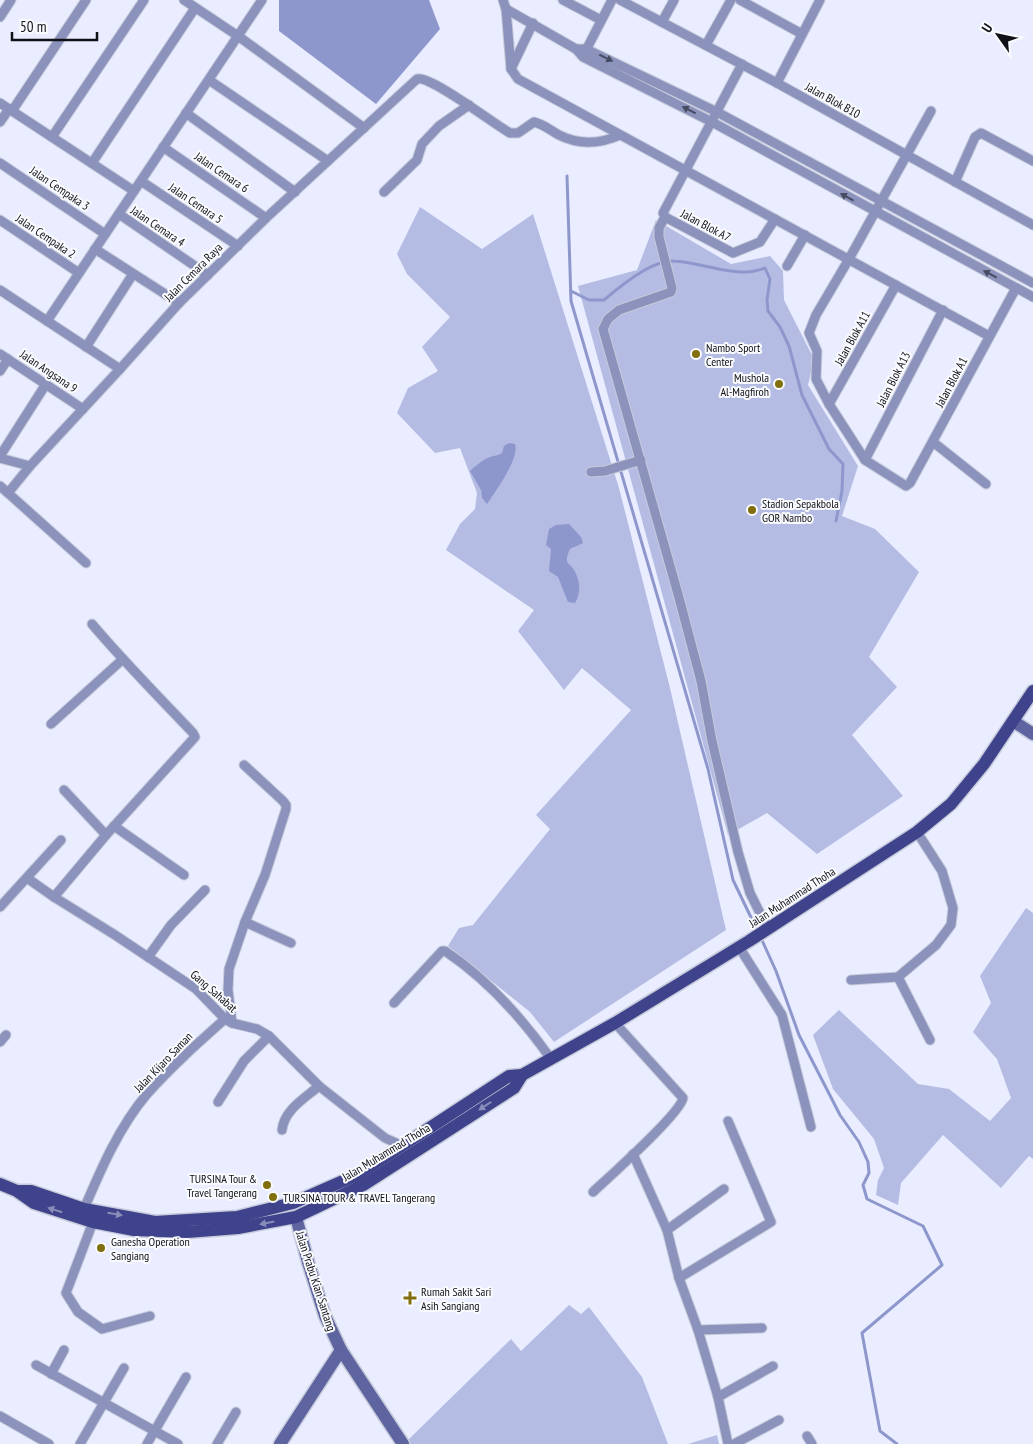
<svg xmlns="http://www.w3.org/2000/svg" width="1033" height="1444" font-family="'PT Sans Narrow',sans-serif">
	<rect width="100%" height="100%" fill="#e9edff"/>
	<g fill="#b5bce3">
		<polygon points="420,207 482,249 533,214 619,488 670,688 726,930 554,1042 530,1012 448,946 459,928 473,925 550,829 536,815 631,710 582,668 564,690 518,631 534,610 446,550 460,524 475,509 477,493 460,448 435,453 397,413 408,388 438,371 422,347 450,317 407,274 397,254"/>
		<polygon points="656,220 731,264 770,256 783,271 784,300 814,359 808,385 858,466 842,516 875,529 919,572 869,657 897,687 852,735 903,796 817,854 767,813 728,835 578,286 637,270"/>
		<polygon points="1026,908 1033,913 1033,1159 1029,1156 1001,1188 943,1135 901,1183 898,1205 876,1195 878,1180 884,1168 874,1139 833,1089 813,1035 839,1010 918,1084 949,1089 990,1121 1011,1098 997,1059 973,1032 991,1003 980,976"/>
		<polygon points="569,1305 581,1314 589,1307 642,1377 668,1444 407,1444 406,1442 511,1339 521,1351"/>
		<polygon points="717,1435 719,1444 688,1444"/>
	</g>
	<g fill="#8e97cc">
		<polygon points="279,0 429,0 440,29 376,104 279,31"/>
		<path d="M509,443L515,444C520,458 495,492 487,504L482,498L481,490L470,471C475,466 484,459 490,457C495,455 497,456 502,453L504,446Z"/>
		<path d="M569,524L581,537L583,543L570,549C569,552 566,557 567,561C568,564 570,565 572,567C580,578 582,592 575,603L568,602L558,577L549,571L551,549L546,545L549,529L556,525Z"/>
	</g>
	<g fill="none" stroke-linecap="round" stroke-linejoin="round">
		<g stroke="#8e97cc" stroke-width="3">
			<polyline points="567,176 571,301 708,769 733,880 758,932"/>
			<path d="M571,291L589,300H604C619,287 653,259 674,261C696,262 725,273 746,272C753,272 759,270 765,268L770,279L767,300L768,311L780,327L789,346L802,395L829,449L843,464L842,491L836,521"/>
			<polyline points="761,938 776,971 799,1035 840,1115 859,1142 868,1162 869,1173 863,1185 867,1199 923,1226 942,1265 862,1333 880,1431 897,1444"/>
		</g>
		<g stroke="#c6cada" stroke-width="11">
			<g id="street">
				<polyline points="184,0 238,36 364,128"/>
				<polyline points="503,0 506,9 511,69 518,79 989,336"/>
				<polyline points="563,0 601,20"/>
				<polyline points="620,0 777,83 1033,225"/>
				<polyline points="740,0 802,34"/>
				<polyline points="506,9 576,49"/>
				<polyline points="0,17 11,0"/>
				<polyline points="662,22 674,0"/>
				<polyline points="706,45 731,0"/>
				<polyline points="584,54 612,0"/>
				<polyline points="511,69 533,23"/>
				<polyline points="209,80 328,161"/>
				<polyline points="777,83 820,0"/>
				<polyline points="0,103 134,191"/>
				<polyline points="12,111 86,0"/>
				<polyline points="931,111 849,259 816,315 809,333 817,351 816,379 829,404 865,460 906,486 910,483 1016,288"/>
				<polyline points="186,113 295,192"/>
				<polyline points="0,122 9,109"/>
				<polyline points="52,137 144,0"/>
				<polyline points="163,147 266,218"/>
				<polyline points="0,163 105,234"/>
				<polyline points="92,163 195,8"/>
				<polyline points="141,181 238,246"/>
				<polyline points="955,182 975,137 981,133 1033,161"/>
				<polyline points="384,192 417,160 422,144 439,126 469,105"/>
				<polyline points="119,214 208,275"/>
				<polyline points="665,217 659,228 659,237 672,288 671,292 619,310 608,319 603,329 678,594 701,681 712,741 738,852 750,893 768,929"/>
				<polyline points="665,217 663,213 742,64"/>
				<polyline points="665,217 733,253 760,242 775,219"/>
				<polyline points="0,220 79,273"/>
				<polyline points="95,249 179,303"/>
				<polyline points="787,266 805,235"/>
				<polyline points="1033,283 717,112 586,49 576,49 583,57 712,122 1033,297"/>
				<polyline points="0,290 120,369"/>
				<polyline points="47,321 262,0"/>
				<polyline points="86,347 133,274"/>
				<polyline points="0,354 83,409"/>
				<polyline points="0,371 8,359"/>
				<polyline points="829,404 896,285"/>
				<polyline points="933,442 986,484"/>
				<polyline points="0,456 46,384"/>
				<polyline points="0,458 30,466"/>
				<polyline points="865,460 943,310"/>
				<polyline points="591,472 605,471 641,460"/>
				<path d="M0,486L8,493L30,466L120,369L179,303L266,218L417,79C430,75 494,124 510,133H518L534,122C543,124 550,130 559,135C579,145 600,144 620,135"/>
				<polyline points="8,493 86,563"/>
				<polyline points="51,724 123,659"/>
				<polyline points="64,790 106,835"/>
				<polyline points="114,826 184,875"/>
				<polyline points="27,878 54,897 115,935 196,989 225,1019 232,1023 257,1029 269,1036 319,1086 385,1138 403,1146"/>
				<path d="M54,897L106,835L195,737L193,733C159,697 124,662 92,624"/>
				<polyline points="0,907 61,840"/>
				<polyline points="245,922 291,943"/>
				<polyline points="739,947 782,1015 811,1127"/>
				<polyline points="148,957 171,925 205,890"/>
				<polyline points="898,977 930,1040"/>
				<polyline points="851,980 898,977 936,945 951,925 953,908 942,871 917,832"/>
				<path d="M394,1003L442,951H445C487,979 522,1018 551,1059"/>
				<polyline points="232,1023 228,990 229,969 245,922 265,875 286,809 286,805 283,801 244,765"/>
				<polyline points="0,1042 6,1035"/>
				<polyline points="218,1102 244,1061 269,1036"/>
				<path d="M282,1130C284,1110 305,1098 319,1086"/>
				<polyline points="633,1154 667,1230 679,1278 698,1330 718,1397 728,1444"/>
				<path d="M593,1192C609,1177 680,1114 683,1098L615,1023"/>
				<path d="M84,1209C101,1169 119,1127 147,1094C171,1067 198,1043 225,1019"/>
				<polyline points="93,1222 66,1293 78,1312 102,1329 150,1316"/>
				<polyline points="667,1230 724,1189"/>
				<polyline points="679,1278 771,1222 728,1121"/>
				<polyline points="698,1330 762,1328"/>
				<polyline points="36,1365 178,1444"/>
				<polyline points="51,1374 64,1350"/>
				<polyline points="718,1397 773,1366"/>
				<polyline points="0,1416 49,1444"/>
				<polyline points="807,1436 812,1444"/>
				<polyline points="80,1444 124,1368"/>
				<polyline points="147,1444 186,1377"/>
				<polyline points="217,1444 236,1412"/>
				<polyline points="734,1444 779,1420"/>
			</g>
		</g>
		<g stroke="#c6cada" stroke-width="15">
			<g id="secondary">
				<polyline points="1013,721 1033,734"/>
				<polyline points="296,1217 308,1262 325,1316 341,1350 403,1444"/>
				<polyline points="280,1444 341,1350"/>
			</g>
		</g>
		<g stroke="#c6cada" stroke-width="15">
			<g id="primary">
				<polyline points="0,1184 17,1191 34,1203 93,1222 134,1230 187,1232 238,1228 296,1217 365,1184 514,1088 522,1075 615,1023 749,941 917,832 951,804 984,764 1033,691"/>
				<polyline points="17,1191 31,1191 84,1209 155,1222 237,1217 293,1203 359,1174 509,1076 522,1075"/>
			</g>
		</g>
		<use href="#street" stroke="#8b92bb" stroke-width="9"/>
		<use href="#secondary" stroke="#5d64a0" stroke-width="12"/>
		<use href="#primary" stroke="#3e438b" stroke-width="12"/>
	</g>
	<defs><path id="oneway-solid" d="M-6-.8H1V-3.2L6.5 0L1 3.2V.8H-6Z" transform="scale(1.25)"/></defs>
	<g fill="#474b61">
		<use href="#oneway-solid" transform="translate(606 58) rotate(26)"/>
		<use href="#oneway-solid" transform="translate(689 110) rotate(-153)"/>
		<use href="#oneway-solid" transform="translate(847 197) rotate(-151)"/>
		<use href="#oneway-solid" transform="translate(990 274) rotate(-152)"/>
	</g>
	<g fill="#898db9">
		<use href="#oneway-solid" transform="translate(485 1106) rotate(147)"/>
		<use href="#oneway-solid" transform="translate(55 1210) rotate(-163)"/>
		<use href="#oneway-solid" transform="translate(115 1214) rotate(10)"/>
		<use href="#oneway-solid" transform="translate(267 1223) rotate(169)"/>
	</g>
	<g fill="#816f0d" stroke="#fafbfe" stroke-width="2">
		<circle cx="696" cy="354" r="5"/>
		<circle cx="779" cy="384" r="5"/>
		<circle cx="752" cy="510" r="5"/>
		<circle cx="267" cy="1185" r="5"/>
		<circle cx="273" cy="1197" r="5"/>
		<circle cx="101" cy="1248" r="5"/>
		<path d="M407.5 1290.5h5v5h5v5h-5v5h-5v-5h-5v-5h5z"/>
	</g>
	<g text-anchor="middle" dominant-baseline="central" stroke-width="4" stroke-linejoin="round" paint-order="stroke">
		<g font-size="12" fill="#101117" stroke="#fafbfe">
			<text transform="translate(833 100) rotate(29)">Jalan Blok B10</text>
			<text transform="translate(222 172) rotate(34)">Jalan Cemara 6</text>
			<text transform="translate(60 188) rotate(34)">Jalan Cempaka 3</text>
			<text transform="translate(196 203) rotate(34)">Jalan Cemara 5</text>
			<text transform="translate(706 225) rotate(28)">Jalan Blok A7</text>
			<text transform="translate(158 226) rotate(34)">Jalan Cemara 4</text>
			<text transform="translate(46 236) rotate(34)">Jalan Cempaka 2</text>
			<text transform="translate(193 272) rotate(-45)">Jalan Cemara Raya</text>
			<text transform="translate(852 338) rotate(-61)">Jalan Blok A11</text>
			<text transform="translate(49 371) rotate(34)">Jalan Angsana 9</text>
			<text transform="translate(893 379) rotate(-63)">Jalan Blok A13</text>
			<text transform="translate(951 382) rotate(-62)">Jalan Blok A1</text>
			<text transform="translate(792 897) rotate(-33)">Jalan Muhammad Thoha</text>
			<text transform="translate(214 991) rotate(41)">Gang Sahabat</text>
			<text transform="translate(163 1062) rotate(-46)">Jalan Kijaro Saman</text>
			<text transform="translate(386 1152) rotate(-31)">Jalan Muhammad Thoha</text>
			<text transform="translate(316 1281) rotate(72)">Jalan Prabu Kian Santang</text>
		</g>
		<g font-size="12" fill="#101117" stroke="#fafbfe" text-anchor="start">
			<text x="706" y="347">Nambo Sport<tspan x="706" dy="14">Center</tspan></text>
			<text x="769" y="377" text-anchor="end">Mushola<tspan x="769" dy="14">Al-Magfiroh</tspan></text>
			<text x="762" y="503">Stadion Sepakbola<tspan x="762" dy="14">GOR Nambo</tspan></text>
			<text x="257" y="1178" text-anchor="end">TURSINA Tour &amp;<tspan x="257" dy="14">Travel Tangerang</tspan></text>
			<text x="283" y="1197">TURSINA TOUR &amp; TRAVEL Tangerang</text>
			<text x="111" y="1241">Ganesha Operation<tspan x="111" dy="14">Sangiang</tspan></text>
			<text x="421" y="1291">Rumah Sakit Sari<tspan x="421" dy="14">Asih Sangiang</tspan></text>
		</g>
	</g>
	<g transform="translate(998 35) rotate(303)" stroke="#fafbfe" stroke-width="4" paint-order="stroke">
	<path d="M0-4L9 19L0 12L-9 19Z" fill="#101117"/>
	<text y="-8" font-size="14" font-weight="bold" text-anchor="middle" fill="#101117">U</text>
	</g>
	<path d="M12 32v8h85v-8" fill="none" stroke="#101117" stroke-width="2.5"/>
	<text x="20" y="32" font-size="15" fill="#101117" stroke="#fafbfe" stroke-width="4" paint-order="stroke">50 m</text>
</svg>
